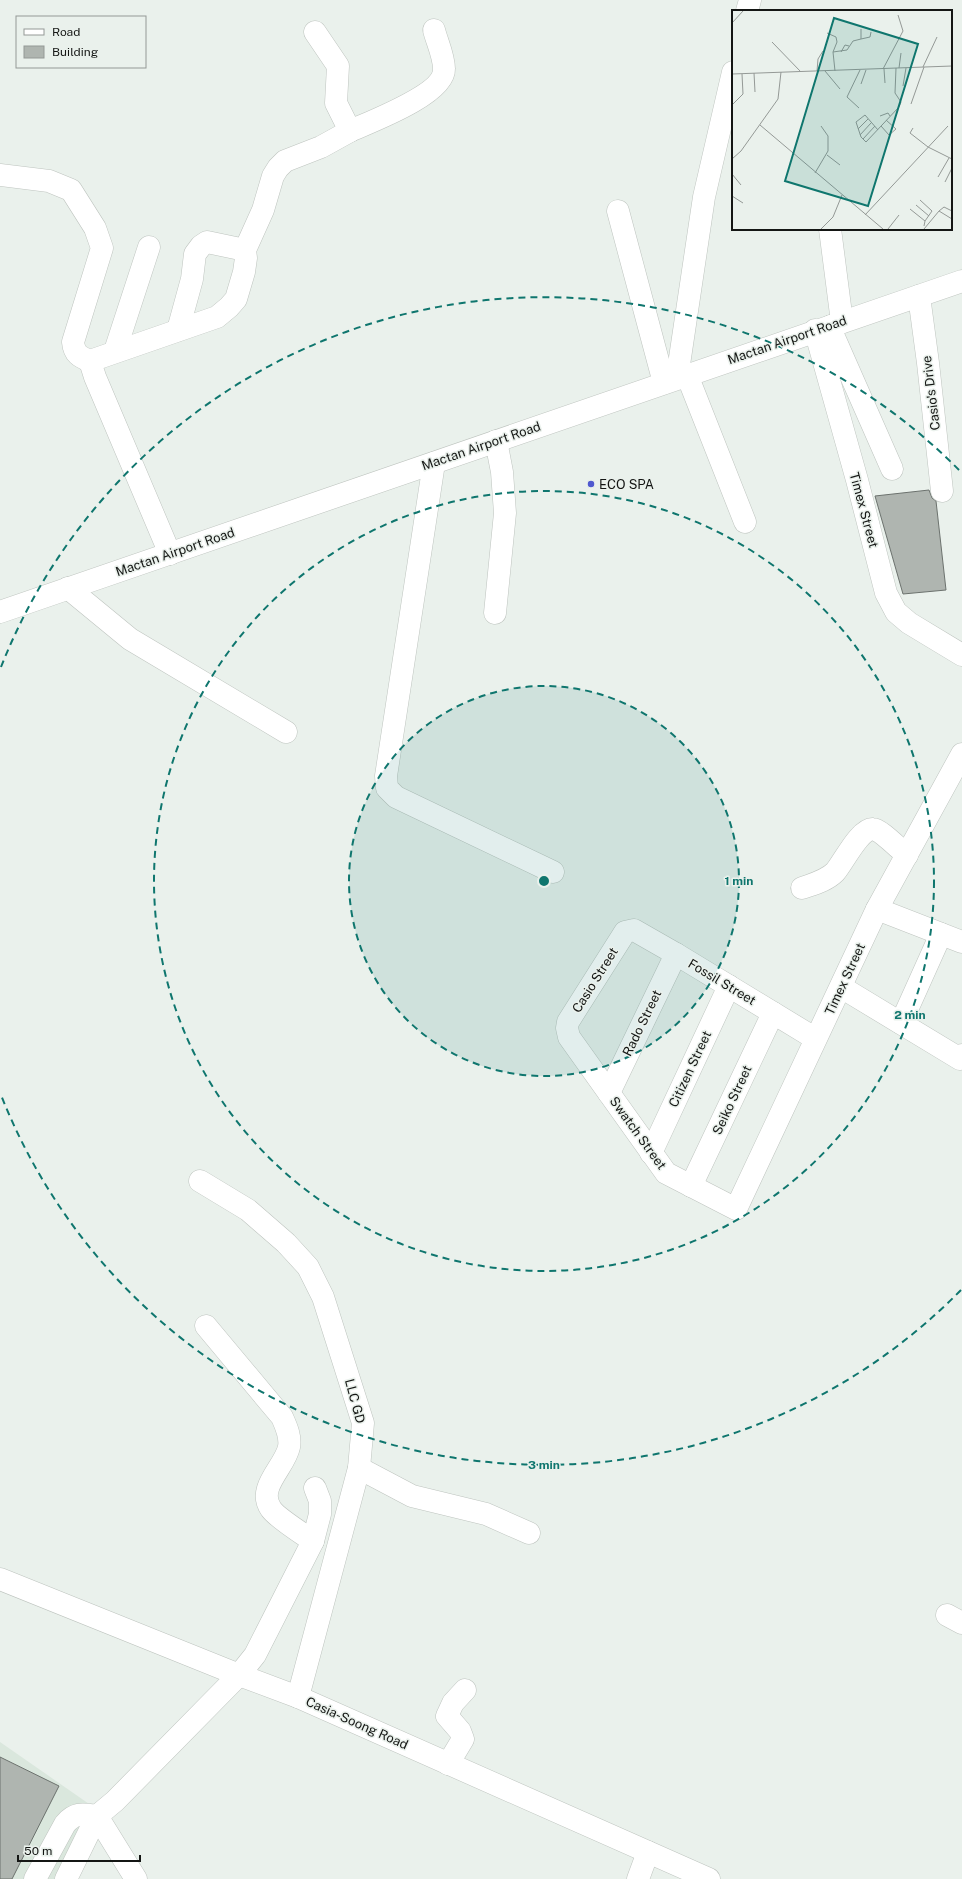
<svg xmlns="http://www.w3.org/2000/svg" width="962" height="1879" font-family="'Public Sans',sans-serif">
	<rect width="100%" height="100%" fill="#eaf1ec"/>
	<polygon fill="#dae7dd" points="0,1742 92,1806 58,1879 0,1879"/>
	<g fill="#afb5b0" stroke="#6c726e">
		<polygon points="929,490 932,498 936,501 946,590 903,594 875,496"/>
		<polygon points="0,1757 59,1786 12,1879 0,1879"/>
	</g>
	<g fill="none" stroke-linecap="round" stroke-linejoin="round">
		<g stroke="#bec4bf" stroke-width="23">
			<g id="minor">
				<polyline points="747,11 750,0"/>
				<path d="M350,131C370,122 445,94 444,69C444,56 437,42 434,30"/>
				<path d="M0,175L49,181L71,190L95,228L102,248L73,342C74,354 80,357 90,361"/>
				<polyline points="618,211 664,383"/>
				<polyline points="830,229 842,322"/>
				<polyline points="919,296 928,363 942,491"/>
				<polyline points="831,326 833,335 892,469"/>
				<polyline points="178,330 192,279 195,254 201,246 207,242 245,250"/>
				<polyline points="815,330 857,480 886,593 896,612 909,623 962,655"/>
				<polyline points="115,351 149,247"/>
				<polyline points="687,375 745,522"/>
				<polyline points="677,378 704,197 733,72"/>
				<polyline points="434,463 386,776 387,788 396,797 553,872"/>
				<polyline points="170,554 95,377 90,361 217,317 229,307 236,299 244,272 246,258 245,250 263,210 273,176 278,168 285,161 321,147 350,131 336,103 338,66 315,32"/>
				<polyline points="68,588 130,639 286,732"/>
				<polyline points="495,613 505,513 502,472 496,441"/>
				<path d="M802,888C813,884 826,881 835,872C843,863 860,828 873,829C880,829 900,850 907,855"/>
				<polyline points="877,909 962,942"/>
				<polyline points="841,987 960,1059 962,1055"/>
				<polyline points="901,1023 941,934"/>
				<polyline points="816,1039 676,954 634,930 625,932 568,1022 567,1028 569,1037 666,1173 736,1209 877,909 962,754"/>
				<polyline points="609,1093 676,954"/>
				<polyline points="651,1153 729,986"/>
				<polyline points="200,1181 248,1210 286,1243 308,1267 323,1297 363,1423 359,1468 298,1697"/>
				<polyline points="691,1186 773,1013"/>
				<path d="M206,1326L282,1417C286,1426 291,1436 289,1447C285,1467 256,1488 271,1509C277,1518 303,1534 313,1541"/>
				<polyline points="359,1468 412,1496 486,1514 529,1533"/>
				<polyline points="0,1579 239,1675 298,1697 709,1879"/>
				<polyline points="947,1615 962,1623"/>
				<polyline points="448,1764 463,1739 460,1731 447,1716 453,1703 465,1690"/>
				<path d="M35,1879L65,1824C75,1812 83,1814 97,1816L136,1879"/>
				<polyline points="66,1879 97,1816 115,1801 239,1675 255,1655 313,1541 320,1514 320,1501 315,1488"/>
				<polyline points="638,1879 648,1852"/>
			</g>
		</g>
		<g stroke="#bec4bf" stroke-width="23">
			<polyline id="major" points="0,612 962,281"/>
		</g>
		<use href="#minor" stroke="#fff" stroke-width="22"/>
		<use href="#major" stroke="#fff" stroke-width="22"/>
	</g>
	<circle cx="544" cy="881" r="195" fill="#0f766e" fill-opacity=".12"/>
	<g fill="none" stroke="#0f766e" stroke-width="2" stroke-dasharray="7 5">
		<circle cx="544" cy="881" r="195"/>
		<circle cx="544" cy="881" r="390"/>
		<path d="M961 1290A584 584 0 0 1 1 1095M1 667A584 584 0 0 1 961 472"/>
	</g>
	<circle fill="#4f59cf" stroke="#eaf1ec" stroke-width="1.5" cx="591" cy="484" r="4"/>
	<g text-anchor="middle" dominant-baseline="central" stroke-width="3" stroke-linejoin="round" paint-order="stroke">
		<g font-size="13" fill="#141614" stroke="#eaf1ec">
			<text transform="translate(787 340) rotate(-19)">Mactan Airport Road</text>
			<text transform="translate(931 393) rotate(-97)">Casio's Drive</text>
			<text transform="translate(481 446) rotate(-19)">Mactan Airport Road</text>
			<text transform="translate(864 510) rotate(75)">Timex Street</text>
			<text transform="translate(175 552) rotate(-19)">Mactan Airport Road</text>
			<text transform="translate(845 979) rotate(-65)">Timex Street</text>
			<text transform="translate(595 980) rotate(-58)">Casio Street</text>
			<text transform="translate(722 982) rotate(31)">Fossil Street</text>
			<text transform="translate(642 1023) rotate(-64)">Rado Street</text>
			<text transform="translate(690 1069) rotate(-65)">Citizen Street</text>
			<text transform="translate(732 1100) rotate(-65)">Seiko Street</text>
			<text transform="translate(638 1133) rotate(54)">Swatch Street</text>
			<text transform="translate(355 1401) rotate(75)">LLC GD</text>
			<text transform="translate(357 1723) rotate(24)">Casia-Soong Road</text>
		</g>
		<g font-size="13" fill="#141614" stroke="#eaf1ec" text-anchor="start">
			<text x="599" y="484">ECO SPA</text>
		</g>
	</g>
	<g transform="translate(732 10)">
		<rect width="220" height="220" fill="#eaf1ec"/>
		<path fill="none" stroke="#949996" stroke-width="1" d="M0,13L11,1M95,23L104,27L105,32L101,42M129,29L138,27L139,22M40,32L69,62M109,42L113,35L117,36M191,57L205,27M167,58L169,43M151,59L171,21L166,5M152,59L153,73M85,61L86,49L91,41M93,61L108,79M103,61L101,42L115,40L121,31L129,29V19M22,63L23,82M0,64L220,56M129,74L134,60M171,76L174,58M179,94L192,57M0,95L11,84L10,64M127,98L115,87L128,60M148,106L156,103L158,106M28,115L151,219M149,116L157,125L164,119L154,110M181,118L178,123L196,137L220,149M126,119L136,109M146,120L133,105L124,112L129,127L134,132L167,97L169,92L163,83L164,58M128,125L139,113M131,129L143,116M95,145L108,155M0,149L9,141L46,89L49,62M83,163L96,141V126L89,116M0,164L9,175M206,167L217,148M213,172L220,158M0,186L11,193M188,190L200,201L193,211M184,195L197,206M178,199L193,211L192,216M207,201L212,197L220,201M133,205L216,116M89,219L101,207L110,185M156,219L167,205M192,219L207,201L220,209"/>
		<path fill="#0f766e" fill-opacity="0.15" stroke="#0f766e" stroke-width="2" d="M102,8L186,34L136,196L53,171Z"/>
		<rect width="220" height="220" fill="none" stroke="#141614" stroke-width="2"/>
	</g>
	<circle cx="544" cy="881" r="6" fill="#0f766e" stroke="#eaf1ec" stroke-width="2"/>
	<g font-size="12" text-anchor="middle" font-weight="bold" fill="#0f766e" stroke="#eaf1ec" stroke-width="3" stroke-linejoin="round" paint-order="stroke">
		<text x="739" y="885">1 min</text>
		<text x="910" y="1019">2 min</text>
		<text x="544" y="1469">3 min</text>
	</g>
	<rect x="16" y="16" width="130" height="52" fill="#eaf1ec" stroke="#949996"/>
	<rect x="24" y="29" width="20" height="6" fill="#ffffff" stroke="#949996"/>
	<text x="52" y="36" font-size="12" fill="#141614">Road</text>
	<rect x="24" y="46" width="20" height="12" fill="#afb5b0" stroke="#949996"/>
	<text x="52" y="56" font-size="12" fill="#141614">Building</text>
	<path d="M18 1855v6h122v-6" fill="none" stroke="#141614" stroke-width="2"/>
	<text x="24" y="1855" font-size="12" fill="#141614" stroke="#eaf1ec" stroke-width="3" paint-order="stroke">50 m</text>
</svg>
